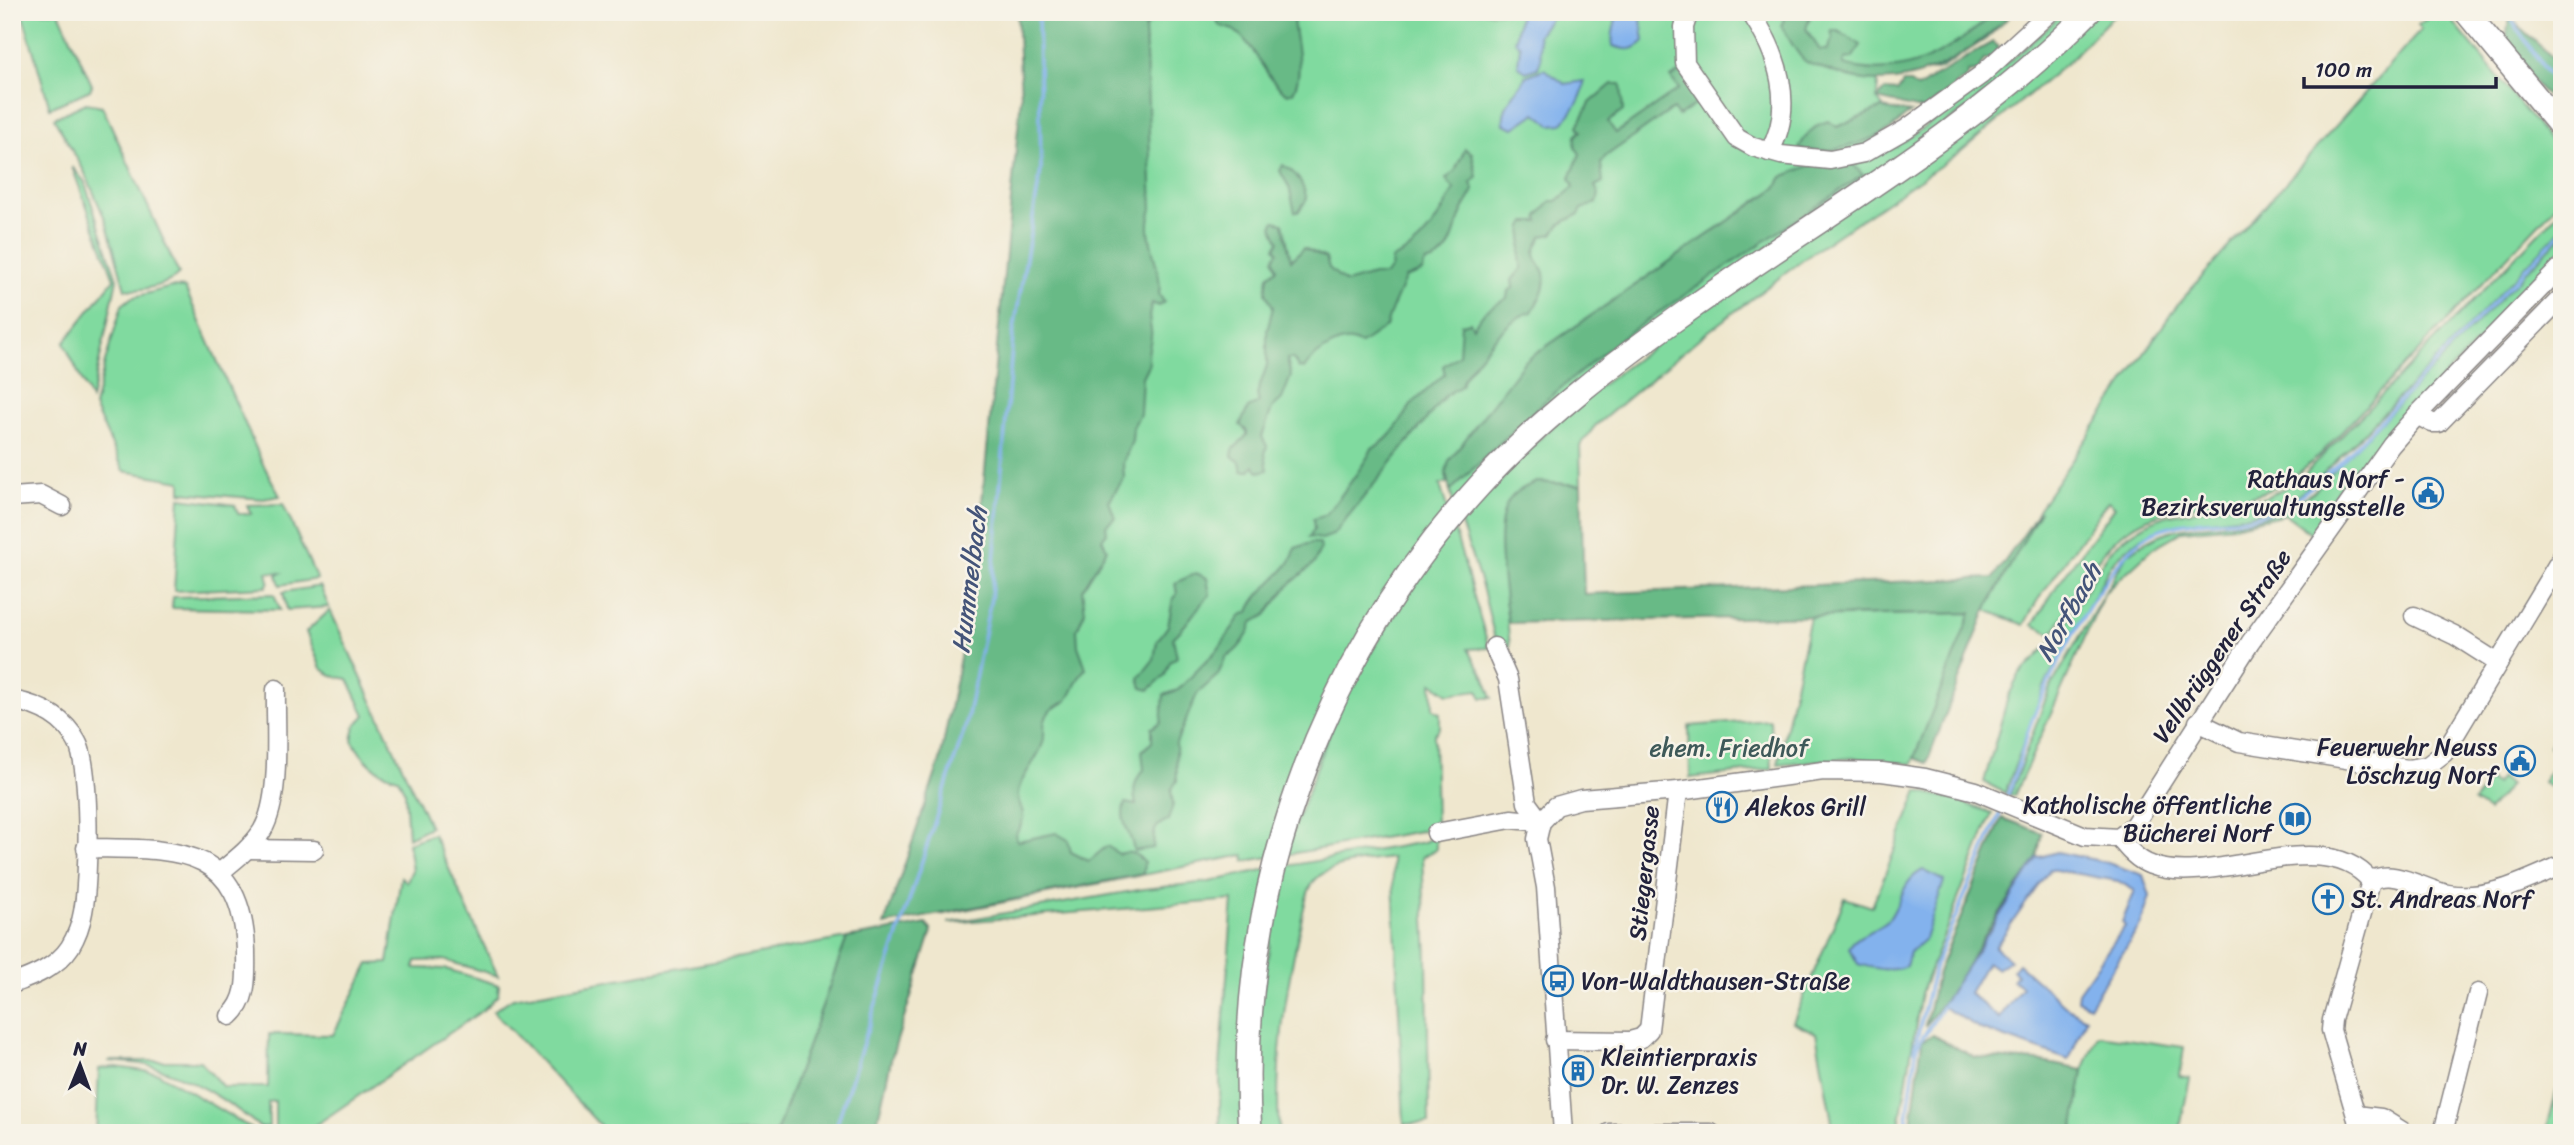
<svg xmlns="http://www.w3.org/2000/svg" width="2574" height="1145" font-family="Sriracha,sans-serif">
	<rect width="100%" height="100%" fill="#f7f3e8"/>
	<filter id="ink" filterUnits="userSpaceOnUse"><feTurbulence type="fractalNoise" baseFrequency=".0143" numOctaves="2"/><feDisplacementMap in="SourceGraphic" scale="14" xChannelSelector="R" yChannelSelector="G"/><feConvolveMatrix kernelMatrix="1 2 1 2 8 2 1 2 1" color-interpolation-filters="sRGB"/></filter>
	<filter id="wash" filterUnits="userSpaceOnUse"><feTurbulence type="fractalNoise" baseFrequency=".00686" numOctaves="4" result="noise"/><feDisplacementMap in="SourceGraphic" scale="28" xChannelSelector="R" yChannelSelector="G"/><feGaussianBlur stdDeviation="1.57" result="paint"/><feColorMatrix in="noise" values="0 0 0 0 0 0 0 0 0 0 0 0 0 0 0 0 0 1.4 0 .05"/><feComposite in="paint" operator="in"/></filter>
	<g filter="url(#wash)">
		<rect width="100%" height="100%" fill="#efe7ce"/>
		<g fill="#80da9f" stroke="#517e6d" stroke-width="2">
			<polygon points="22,12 59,12 92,85 90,90 50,108"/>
			<polygon points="1110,12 2014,12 1986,39 1940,69 1878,81 1877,99 1883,107 1870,116 1881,140 1782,177 1776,188 1524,362 1446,473 1447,483 1440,485 1448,511 1418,549 1270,857 1245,861 1244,855 940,915"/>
			<path d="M2064,12H2080L1991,91L1695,298L1454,505L1450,491C1493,449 1535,407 1582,369C1670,298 1767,237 1862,176L1853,164C1900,158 2026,48 2064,12Z"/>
			<polygon points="2099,12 2117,12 2068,62 1959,153 1819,248 1697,340 1595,426 1580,446 1581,485 1537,482 1502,564 1510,647 1501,647 1495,639 1483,590 1459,518 1571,408"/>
			<path d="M2436,12H2445L2562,156V199L2320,455C2305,468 2290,481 2271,489C2217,512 2163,496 2115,540C2087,565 2073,604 2052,634L2033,625L2058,584L2115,507L2108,501L2037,601L2024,625L1986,610L2038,510L2177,305L2421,30L2418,25Z"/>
			<path d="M86,103L102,106L179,274C169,285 139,292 125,289L106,221L84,171L54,118Z"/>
			<polygon points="72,167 84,181 117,279 91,400 64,343 114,279"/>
			<path d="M2562,209V228L2445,351L2312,485C2292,499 2273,510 2249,515C2192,525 2153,515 2111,565L2045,685L2005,793L1984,782L2008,697L2019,675L2059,634L2108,553C2125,536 2143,524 2165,516L2266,497L2299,480Z"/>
			<path d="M2562,235V254L2396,426L2356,477L2349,473L2319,518L2322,520L2312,534L2285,514L2234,526L2183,531L2153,548L2105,592L2014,796L2010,795L2049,690L2126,556C2168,522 2188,529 2238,522C2266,519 2289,507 2313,492Z"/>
			<polygon points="171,287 185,288 262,462 280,496 263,499 181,492 181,481 124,471 94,407 105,362 122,305 131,298"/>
			<polygon points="180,498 235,505 238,514 251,514 247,505 283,504 317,579 280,585 277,575 281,573 267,572 269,581 266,587 174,591"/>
			<polygon points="1453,525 1489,648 1468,649 1484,676 1492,698 1482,698 1478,690 1448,694 1432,683 1433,709 1440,713 1440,727 1434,735 1436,826 1421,831 1284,855 1344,694"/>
			<polygon points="320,586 329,607 287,610 283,592"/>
			<polygon points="274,594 280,610 172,608 173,597"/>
			<path d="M330,610L430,827L408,838L405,792L398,778C376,773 363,760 352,740L355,726L365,715L348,679L332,676L321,668L306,632Z"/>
			<polygon points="1971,613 1912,764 1854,758 1778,764 1810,617"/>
			<polygon points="1770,720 1772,769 1690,778 1689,726"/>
			<polygon points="2555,736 2562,741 2562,794 2543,782 2561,755 2549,746"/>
			<polygon points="2500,778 2510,785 2488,811 2474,802 2489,780 2495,784"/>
			<polygon points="1918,791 1953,799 1992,813 1921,993 1898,1133 1834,1133 1816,1033 1793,1022 1845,898 1872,907"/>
			<path d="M433,834L498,976L444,960L416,961L414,968L446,969L499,985L498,995L483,1010L332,1114L303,1133H275V1101L268,1102L269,1127L261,1128C230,1102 186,1074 146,1065C134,1062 120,1062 108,1061H200L223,1087H268L269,1034L333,1035L369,964L388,963L401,877L407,882L412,870L408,843Z"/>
			<path d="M1436,836V849L1422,857L1427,958L1429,1123L1404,1124L1392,858C1370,861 1331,862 1315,880C1305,892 1303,915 1299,931C1284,999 1275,1063 1279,1133H1257L1255,1045L1281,867L1424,842Z"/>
			<polygon points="1267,869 1244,1133 1221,1133 1220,1126 1220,1067 1233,900 948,923 1144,889 1209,882"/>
			<polygon points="847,938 776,1133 607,1133 493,1011 513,998"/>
			<polygon points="2098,1035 2184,1047 2180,1076 2190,1078 2179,1133 2073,1133 2083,1070"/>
			<polygon points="116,1067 158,1073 259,1133 96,1133 99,1069"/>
			<polygon points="2562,1070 2562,1133 2545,1133 2547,1128"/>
		</g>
		<g fill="#68ba86" stroke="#456e60" stroke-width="2">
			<path d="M1017,12H1149L1153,19L1145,28L1152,209C1141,237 1164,271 1159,294L1164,302L1158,306L1152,303C1148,317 1149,317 1151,330C1153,342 1145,352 1149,363L1142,377L1140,414L1133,427L1132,441L1123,463L1124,478L1109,501L1115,518L1106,525L1107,533L1102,539L1107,549L1082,590L1085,611L1077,630L1078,646L1086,668C1076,678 1075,690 1067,700C1062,705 1053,707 1049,712C1041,723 1046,733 1043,743C1038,758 1026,771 1020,785C1011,808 1035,808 1015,835L1018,841L1056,833L1068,840L1071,852L1089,861L1107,846L1119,854C1128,850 1138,854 1144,862L1143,874L884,925L940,761L974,585L1021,97Z"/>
			<path d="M1214,12H1297L1293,15C1293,38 1306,69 1293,92L1288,94C1264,79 1257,47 1235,31C1230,28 1224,28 1219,25Z"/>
			<path d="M1787,12H1806L1810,17L1806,29L1820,50H1827L1833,38L1831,31H1838L1861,45L1852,58L1845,59L1844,65C1905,82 1953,50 1996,12H2014C1965,58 1906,99 1836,73C1827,69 1813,67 1805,61C1796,54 1788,36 1781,26Z"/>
			<polygon points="2509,17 2554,59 2562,59 2562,114 2505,48"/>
			<path d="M1993,42L1999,47L1994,58L1984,60L1978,71L1968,72V76L1924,110L1877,99L1885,90L1898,91L1903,83H1910L1917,88C1926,85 1928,80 1935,76C1956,65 1973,52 1993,42Z"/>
			<path d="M1681,71L1701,98L1700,101L1678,116L1673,109L1606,156L1601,163L1603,182L1595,186L1599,194L1597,203L1582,209L1579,214L1559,225L1553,234L1542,236C1540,241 1536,247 1535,252C1534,259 1539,262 1542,268C1550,283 1539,299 1532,312C1509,315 1476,360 1463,379L1461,386L1446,395L1333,535L1322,539L1309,537L1314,529L1313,519C1316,517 1320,518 1323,516C1331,511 1369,458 1372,448C1390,442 1402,418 1412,404C1414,402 1441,377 1445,374L1443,366L1459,355L1461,324L1470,322L1473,327L1485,311L1507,298L1508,291L1513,288L1512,280L1522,268L1520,260L1523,226L1526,222H1539L1538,216L1551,201H1557L1574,187L1570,178L1580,154L1575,147L1576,136L1581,131L1578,126L1590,103L1612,84H1621L1623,111L1608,122L1616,133L1679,89L1671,78Z"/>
			<path d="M1882,108L1911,113C1901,118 1895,128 1885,133C1857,145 1830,155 1799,149C1804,136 1815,124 1829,121L1837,127Z"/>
			<path d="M1465,149L1472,153L1477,177L1471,183L1474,190C1470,199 1464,206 1461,214C1452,237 1452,258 1425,263L1422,272L1405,278C1399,296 1390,309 1386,327L1361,344C1358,344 1355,342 1351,341C1337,338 1310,358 1304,369L1299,368L1293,359H1287L1291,376L1282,399L1272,408L1262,437L1267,446L1265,454L1268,470L1259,472L1254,465L1250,471H1242L1240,462L1232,456L1233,450L1247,435V431L1240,425L1248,408L1259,403L1257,394L1267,365V331L1273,307L1266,293L1268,276L1277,269L1274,259L1278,251L1275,247L1279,241L1272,226L1275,221L1283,223L1291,260L1304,248L1326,258L1329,268L1346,283L1373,275H1385L1391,269L1392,259C1423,247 1440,216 1454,189L1446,179L1455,171Z"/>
			<polygon points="1813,164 1853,164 1863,175 1624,336 1539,406 1450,491 1446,473 1449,461 1524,362 1776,188 1782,177"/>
			<path d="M1283,165C1298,174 1302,182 1307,199L1298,212H1295L1289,187L1280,171Z"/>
			<path d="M1537,482L1581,485L1584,594L1993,578L2040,511L1986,610L1927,763L1914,758L1971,613L1508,623C1505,593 1491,523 1510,499C1517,490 1527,486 1537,482Z"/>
			<path d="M1311,543H1318L1321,548L1314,564L1288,586L1266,615L1252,623C1249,635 1238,652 1226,657L1218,675L1197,694L1176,743L1177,781L1171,790L1173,805L1168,820C1151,827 1155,832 1153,848L1134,851C1132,834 1118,821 1125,803L1136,805C1133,792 1133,780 1144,770L1142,751L1152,742V728L1161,722L1164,695L1178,690L1219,648L1241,615L1249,612C1257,587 1293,571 1295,548Z"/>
			<path d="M1196,573L1207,578L1210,595C1197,606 1188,625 1173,638L1177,657L1170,662L1165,675L1149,690L1142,688L1139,678L1154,659L1157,641L1168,626L1173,598L1177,594L1175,583Z"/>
			<polygon points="2002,818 2042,833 2037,858 1988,930 1953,989 1925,1026 1938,972"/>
			<polygon points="926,924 932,931 892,1056 875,1133 776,1133 847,938"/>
			<polygon points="1932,1035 1974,1057 2038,1061 2083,1070 2073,1133 1910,1133 1922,1041"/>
		</g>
		<g fill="#83b2ed" stroke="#526a94" stroke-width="2">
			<polygon points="1520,12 1555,12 1538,35 1541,59 1538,68 1526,72 1518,65 1520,46 1515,41"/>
			<path d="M1616,12H1640L1644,41C1633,52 1626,50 1613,46C1610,32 1617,25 1616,12Z"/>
			<path d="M1544,69L1565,84L1584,81C1584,98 1573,110 1562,124L1551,125L1536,113L1514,128L1504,124C1501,104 1518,92 1526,76Z"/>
			<polygon points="2057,852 2105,862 2143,875 2150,896 2141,924 2089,1006 2077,1000 2078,992 2125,926 2122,922 2135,891 2118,881 2050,869 1995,947 2010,960 1997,969 1987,962 1969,993 1999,1018 2022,987 2013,980 2017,975 2013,970 2018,964 2069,1009 2086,1018 2069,1060 1983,1030 1941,1006 2037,858"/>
			<path d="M1923,870L1944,881L1925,939L1910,952L1906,966C1889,973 1874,968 1858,964L1849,948C1858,931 1878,933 1889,919C1902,901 1902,880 1923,870Z"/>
		</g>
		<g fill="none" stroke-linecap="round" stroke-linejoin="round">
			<g stroke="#83b2ed" stroke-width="3.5">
				<polyline points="2506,12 2557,87 2562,84"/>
				<path d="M2007,796C2019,768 2024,738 2036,710C2056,665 2112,548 2156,531C2185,519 2216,522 2246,518C2286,512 2312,487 2341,462L2562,231"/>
				<polyline points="1917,1046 1945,1003"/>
				<polyline points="834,1133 966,725 991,598 1013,335 1041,170 1038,12"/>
				<polyline points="1905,1133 1917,1045 1914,1050 1935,965 2003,806"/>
			</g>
		</g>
	</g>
	<g filter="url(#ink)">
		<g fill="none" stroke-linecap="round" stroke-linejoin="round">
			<g stroke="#888484" stroke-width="21">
				<g id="minor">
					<polyline points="1689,12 1684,27 1685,63 1737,138 1753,147 1781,155 1830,160 1864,153 1906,129 1981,75 2050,12"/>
					<path d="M1750,12C1778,52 1796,107 1769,152"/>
					<polyline points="2417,415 2432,423 2439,423 2562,297"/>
					<polyline points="12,497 41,495 62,506"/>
					<polyline points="2414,616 2454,635 2498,663"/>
					<polyline points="1494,647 1508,679 1527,803 1541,822"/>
					<path d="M12,700C39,705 64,717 77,742C91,766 89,882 83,912C81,924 76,937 70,947C57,967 34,976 12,984"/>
					<polyline points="2198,722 2239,742 2408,769 2427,766 2444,753 2562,557"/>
					<polyline points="1436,833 1511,819 1541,822"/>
					<path d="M2119,838C2128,849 2137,860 2151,865C2211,889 2323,822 2371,881"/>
					<path d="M86,848C171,850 241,841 246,950C246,974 249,999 230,1016"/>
					<polyline points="248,849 314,850"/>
					<path d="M219,873C235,860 251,848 262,831C282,797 275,728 276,689"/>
					<path d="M2371,881C2393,867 2424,890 2448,894C2489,901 2526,880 2562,865"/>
					<polyline points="1555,1040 1630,1041 1641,1038 1649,1030 1678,791"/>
					<polyline points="2356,1115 2381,1118 2405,1133"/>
					<polyline points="1563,1133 1546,887 1537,839 1541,822 1556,806 1581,799 1678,791 1823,771 1882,772 1925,778 1976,791 2085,836 2119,838 2134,825 2250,643 2391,445 2417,415 2562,266"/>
					<polyline points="1609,1133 1711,1133"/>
					<polyline points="2361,1133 2331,1030 2332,1020 2371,881"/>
					<polyline points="2443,1133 2478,993"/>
				</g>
			</g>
			<g stroke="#888484" stroke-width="26">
				<g id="major">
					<polyline points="2466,12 2562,128"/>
					<path d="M1250,1133C1234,896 1320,659 1480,485C1542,417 1615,362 1690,309C1826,213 1972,131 2089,12"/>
				</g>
			</g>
			<use href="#minor" stroke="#fff" stroke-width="18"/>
			<use href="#major" stroke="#fff" stroke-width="23"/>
		</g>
	</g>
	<defs>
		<g id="civic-ring" transform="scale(1.575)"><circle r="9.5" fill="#f7f3e8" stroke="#1f6fb2" stroke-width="1.5"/><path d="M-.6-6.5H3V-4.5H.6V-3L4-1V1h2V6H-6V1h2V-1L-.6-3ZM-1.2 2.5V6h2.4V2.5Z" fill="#1f6fb2"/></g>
		<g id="restaurant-ring" transform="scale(1.575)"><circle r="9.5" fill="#f7f3e8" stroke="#1f6fb2" stroke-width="1.5"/><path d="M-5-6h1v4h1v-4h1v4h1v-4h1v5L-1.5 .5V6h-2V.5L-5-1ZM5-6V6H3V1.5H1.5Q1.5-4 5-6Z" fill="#1f6fb2"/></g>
		<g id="library-ring" transform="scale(1.575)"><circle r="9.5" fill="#f7f3e8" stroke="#1f6fb2" stroke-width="1.5"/><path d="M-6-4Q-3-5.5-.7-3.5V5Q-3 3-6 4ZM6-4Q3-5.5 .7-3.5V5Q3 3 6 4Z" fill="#1f6fb2"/></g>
		<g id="church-ring" transform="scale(1.575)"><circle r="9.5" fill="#f7f3e8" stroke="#1f6fb2" stroke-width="1.5"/><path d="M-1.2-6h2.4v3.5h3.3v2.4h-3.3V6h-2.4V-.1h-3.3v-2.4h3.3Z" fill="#1f6fb2"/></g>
		<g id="bus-ring" transform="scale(1.575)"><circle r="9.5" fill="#f7f3e8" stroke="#1f6fb2" stroke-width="1.5"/><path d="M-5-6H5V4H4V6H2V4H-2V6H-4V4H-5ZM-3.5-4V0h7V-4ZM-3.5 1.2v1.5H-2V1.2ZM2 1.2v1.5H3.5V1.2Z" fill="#1f6fb2"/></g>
		<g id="building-ring" transform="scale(1.575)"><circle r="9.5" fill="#f7f3e8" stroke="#1f6fb2" stroke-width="1.5"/><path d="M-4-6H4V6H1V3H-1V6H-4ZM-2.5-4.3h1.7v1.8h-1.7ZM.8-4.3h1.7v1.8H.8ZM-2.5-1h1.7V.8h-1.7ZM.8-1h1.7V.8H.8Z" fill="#1f6fb2"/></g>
	</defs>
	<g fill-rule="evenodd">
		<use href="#civic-ring" x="2428" y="493"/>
		<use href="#civic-ring" x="2520" y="761"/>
		<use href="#restaurant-ring" x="1722" y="807"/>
		<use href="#library-ring" x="2295" y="819"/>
		<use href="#church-ring" x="2328" y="899"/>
		<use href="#bus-ring" x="1558" y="981"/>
		<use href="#building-ring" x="1578" y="1071"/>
	</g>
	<g text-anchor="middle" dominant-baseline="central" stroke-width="5" stroke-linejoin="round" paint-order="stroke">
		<g font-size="24" fill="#22223b" stroke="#f7f3e8" text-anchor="start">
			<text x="2405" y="479" text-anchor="end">Rathaus Norf -<tspan x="2405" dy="28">Bezirksverwaltungsstelle</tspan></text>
			<text x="2497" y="747" text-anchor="end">Feuerwehr Neuss<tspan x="2497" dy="28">Löschzug Norf</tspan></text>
			<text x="2272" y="805" text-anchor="end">Katholische öffentliche<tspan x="2272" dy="28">Bücherei Norf</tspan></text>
			<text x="1745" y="807">Alekos Grill</text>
			<text x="2351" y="899">St. Andreas Norf</text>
			<text x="1581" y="981">Von-Waldthausen-Straße</text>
			<text x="1601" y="1057">Kleintierpraxis<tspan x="1601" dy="28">Dr. W. Zenzes</tspan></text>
		</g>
		<g font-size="24" fill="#22223b" stroke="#f7f3e8">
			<text transform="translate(2222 646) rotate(-56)">Vellbrüggener Straße</text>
			<text transform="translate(1644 873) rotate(-84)">Stiegergasse</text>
		</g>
		<g font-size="24" fill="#3e5959" stroke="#f7f3e8">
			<text x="1729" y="748">ehem. Friedhof</text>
		</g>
		<g font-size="26" font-style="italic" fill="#445479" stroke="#f7f3e8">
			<text transform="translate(969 580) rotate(-83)">Hummelbach</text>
			<text transform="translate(2068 612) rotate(-61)">Norfbach</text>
		</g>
	</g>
	<rect width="2574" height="1145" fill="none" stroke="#f7f3e8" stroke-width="42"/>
	<g transform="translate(80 1065) rotate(1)" stroke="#f7f3e8" stroke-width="5" paint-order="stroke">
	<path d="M0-5L12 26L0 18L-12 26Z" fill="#22223b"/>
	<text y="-10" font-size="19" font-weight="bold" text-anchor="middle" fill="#22223b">N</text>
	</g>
	<path d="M2304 77v10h192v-10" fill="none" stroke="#22223b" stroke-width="3.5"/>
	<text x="2315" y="77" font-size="21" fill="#22223b" stroke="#f7f3e8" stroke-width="5" paint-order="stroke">100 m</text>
</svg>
